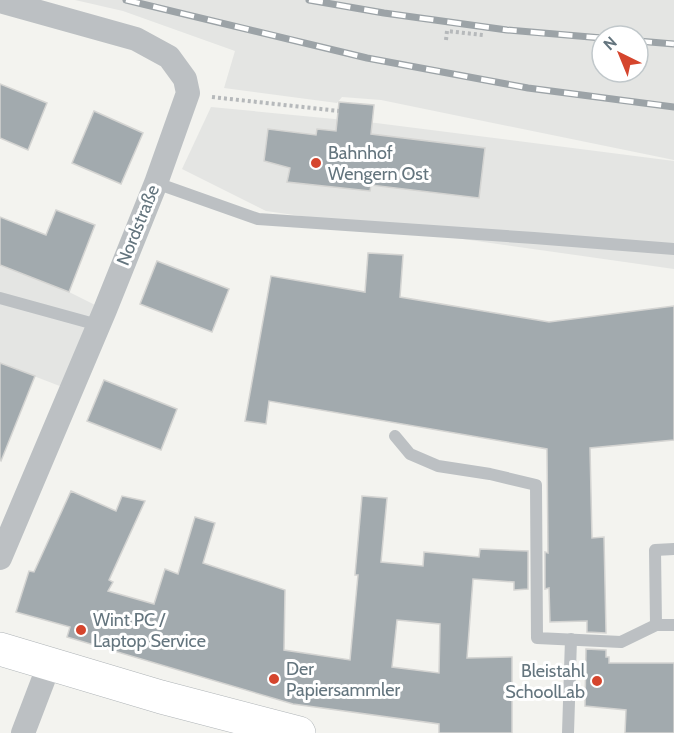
<svg xmlns="http://www.w3.org/2000/svg" width="674" height="733" font-family="Cabin,sans-serif">
	<rect width="100%" height="100%" fill="#f3f3ef"/>
	<g fill="#e4e5e3" fill-rule="evenodd">
		<path d="M75,0H674V160L381,100L342,97L337,103L224,88L235,51L123,11ZM602,36H638V72H602Z"/>
		<polygon points="211,107 376,123 674,161 674,269 266,211 182,169"/>
		<polygon points="0,218 46,235 30,277 69,292 105,310 70,390 0,363"/>
	</g>
	<g fill="#a2aaae" stroke="#d4d4d2" stroke-width="1.5" fill-rule="evenodd">
		<polygon points="0,84 47,103 28,150 0,138"/>
		<polygon points="339,102 374,105 371,134 485,148 479,198 371,185 370,191 287,182 290,168 264,161 268,129 316,135 317,129 336,131"/>
		<polygon points="94,111 143,133 121,184 72,163"/>
		<polygon points="56,210 95,225 69,292 0,265 0,217 46,235"/>
		<polygon points="368,253 403,255 400,297 549,322 674,306 674,440 590,448 592,538 604,537 606,633 587,632 587,621 550,622 549,588 545,589 545,552 548,553 547,449 269,401 266,424 245,421 271,276 365,292"/>
		<polygon points="157,261 229,289 212,332 140,304"/>
		<polygon points="0,363 35,376 1,461 0,460"/>
		<polygon points="104,380 177,409 161,450 87,421"/>
		<path d="M71,491L116,511L122,496L145,501L109,580L113,582L108,591L154,604L165,569L178,574L195,517L215,523L203,563L285,590L284,650L350,660L358,575H355L362,496L387,498L381,562L423,566L424,552L479,557L480,549L528,551V589L514,590V582L473,579L467,658L512,657V733H439V724L293,704L67,637L70,627L16,612L29,571L34,572ZM397,620L440,624L439,673L392,667Z"/>
		<polygon points="586,649 606,650 606,657 609,657 609,663 674,663 674,733 625,733 626,710 585,706"/>
	</g>
	<g fill="none" stroke-linecap="round" stroke-linejoin="round">
		<g stroke="#afb4b7" stroke-width="34">
			<polyline id="secondary" points="0,649 161,697 299,733"/>
		</g>
		<g stroke="#b6b9bb" stroke-width="4" stroke-dasharray="3 3" stroke-linecap="butt">
			<polyline points="446,40 447,31 483,35"/>
			<polyline points="212,97 339,111"/>
		</g>
		<g stroke="#bcc0c3" stroke-width="12">
			<polyline points="156,183 258,219 534,238 674,249"/>
			<polyline points="0,298 98,325"/>
			<polyline points="395,436 410,454 438,466 490,474 536,485 537,638 621,642 656,625"/>
			<polyline points="674,549 655,550 656,625 674,625"/>
			<polyline points="568,733 571,639"/>
		</g>
		<g stroke="#bcc0c3" stroke-width="24">
			<polyline points="0,1 136,39 169,57 185,79 188,93 156,183 105,310 0,558"/>
			<polyline points="23,733 49,665"/>
		</g>
		<use href="#secondary" stroke="#fff" stroke-width="33"/>
		<g stroke="#9ca3a7" stroke-width="7">
			<g id="rail">
				<polyline points="126,0 367,58 528,88 674,107"/>
				<polyline points="309,0 384,13 507,30 602,38"/>
				<polyline points="638,41 674,44"/>
			</g>
		</g>
		<use href="#rail" stroke="#fff" stroke-width="4.5" stroke-dasharray="14" stroke-linecap="butt"/>
	</g>
	<g fill="#d5452d" stroke="#fff" stroke-width="2">
		<circle cx="316" cy="163" r="6"/>
		<circle cx="81" cy="630" r="6"/>
		<circle cx="274" cy="679" r="6"/>
		<circle cx="597" cy="681" r="6"/>
	</g>
	<g text-anchor="middle" dominant-baseline="central" stroke-width="6" stroke-linejoin="round" paint-order="stroke">
		<g font-size="18" fill="#64757e" stroke="#fff" text-anchor="start">
			<text x="328" y="153">Bahnhof<tspan x="328" dy="21">Wengern Ost</tspan></text>
			<text x="93" y="620">Wint PC /<tspan x="93" dy="21">Laptop Service</tspan></text>
			<text x="286" y="669">Der<tspan x="286" dy="21">Papiersammler</tspan></text>
			<text x="585" y="671" text-anchor="end">Bleistahl<tspan x="585" dy="21">SchoolLab</tspan></text>
		</g>
		<g font-size="18" fill="#64757e" stroke="#fff">
			<text transform="translate(138 225) rotate(-68)">Nordstraße</text>
		</g>
	</g>
	<g transform="translate(620 54) rotate(317)"><circle r="28" fill="#ffffff" stroke="#c1c8cb" stroke-width="1.5"/>
	<path d="M0-4.5L10 22L0 15L-10 22Z" fill="#d5452d"/>
	<text y="-9" font-size="16" font-weight="bold" text-anchor="middle" fill="#64757e">N</text>
	</g>
</svg>
